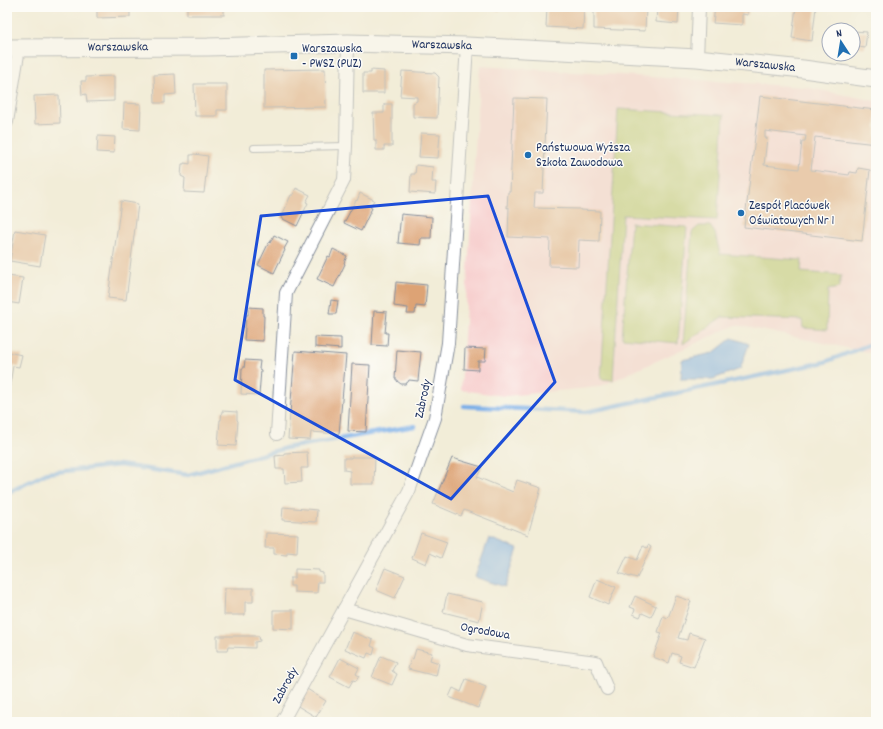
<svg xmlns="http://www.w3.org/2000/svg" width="883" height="729" font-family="Dekko,sans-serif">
	<rect width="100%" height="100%" fill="#fdfcf7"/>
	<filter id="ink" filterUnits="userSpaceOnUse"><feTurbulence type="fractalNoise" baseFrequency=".025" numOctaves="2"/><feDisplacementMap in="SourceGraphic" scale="8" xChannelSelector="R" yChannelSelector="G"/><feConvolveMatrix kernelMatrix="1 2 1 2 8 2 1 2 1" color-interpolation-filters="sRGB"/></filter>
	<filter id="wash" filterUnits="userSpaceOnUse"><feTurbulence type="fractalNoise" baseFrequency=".012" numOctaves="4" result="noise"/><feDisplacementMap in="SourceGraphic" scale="16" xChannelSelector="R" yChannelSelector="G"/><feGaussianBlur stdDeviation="0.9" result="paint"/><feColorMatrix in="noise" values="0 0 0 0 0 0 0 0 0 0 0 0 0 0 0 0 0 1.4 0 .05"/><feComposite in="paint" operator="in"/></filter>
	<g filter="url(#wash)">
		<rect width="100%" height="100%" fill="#f2edd8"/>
		<polygon fill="#f7d0cf" points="480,66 804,87 876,101 876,354 736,325 599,387 505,396 461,390"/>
		<g fill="#b5c568" stroke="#687a63">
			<polygon points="618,109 724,115 717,220 623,215 613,380 601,379"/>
			<polygon points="631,223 687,227 678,343 622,338"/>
			<polygon points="699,226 710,226 715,233 720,254 802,260 801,272 841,275 839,288 828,290 827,330 803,328 802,320 722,317 683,344 692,232"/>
		</g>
		<g fill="#79aee7" stroke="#4a6ea2">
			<polygon points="732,338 749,344 740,369 713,379 681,379 682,360 713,353"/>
			<polygon points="489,538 518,549 505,587 475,577"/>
		</g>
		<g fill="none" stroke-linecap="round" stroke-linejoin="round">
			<g stroke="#79aee7" stroke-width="4.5">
				<polyline points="464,406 586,412 825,362 876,342"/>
				<polyline points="7,493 47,473 120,465 188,475 286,448 415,426"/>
			</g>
		</g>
		<g id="blocks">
			<g fill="#dda374" fill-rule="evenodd">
				<polygon points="97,7 130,7 130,17 97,18"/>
				<rect x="187" y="7" width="37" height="8"/>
				<polygon points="484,7 501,7 500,11 484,9"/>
				<polygon points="547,7 584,7 583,29 546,27"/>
				<polygon points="594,7 646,7 645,31 594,29"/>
				<polygon points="657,7 679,7 678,24 656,22"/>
				<polygon points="715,7 748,8 748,15 742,14 742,25 713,23"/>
				<polygon points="796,7 816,7 812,41 792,38"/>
				<polygon points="853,31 867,32 865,48 853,46"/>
				<polygon points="325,69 326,107 264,108 264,70"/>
				<polygon points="371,70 384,71 384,93 363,93 363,73 371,73"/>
				<polygon points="402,71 435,73 439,77 437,118 413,117 413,103 417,101 417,97 400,96"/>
				<polygon points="175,74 176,94 165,95 165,103 155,103 154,75"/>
				<polygon points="114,76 114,101 87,102 86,94 82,95 81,81 86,81 86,77"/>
				<polygon points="194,84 227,84 227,110 217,110 217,116 195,116"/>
				<polygon points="59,95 60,123 35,124 34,96"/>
				<path d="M760,96L876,110V144L815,137L811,170L849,175L850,172L857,173L858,168L870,170L862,241L744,227ZM765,131L806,136L805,141H802L799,169L764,165L767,138H765Z"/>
				<polygon points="514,98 547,99 543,193 535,193 534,208 580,209 580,210 600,211 599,241 579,240 578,267 549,266 550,239 508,237 509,207 507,208 508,192 510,192"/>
				<polygon points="124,103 141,104 140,130 123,129"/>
				<polygon points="384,104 392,104 392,146 384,146 384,150 376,150 376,140 374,140 373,113 384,113"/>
				<polygon points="421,133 440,134 438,158 419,157"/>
				<polygon points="98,136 115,137 114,153 97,152"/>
				<polygon points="194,154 208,156 204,193 184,192 185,178 181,176 182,164 184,164 184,163 190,164 190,155 192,155"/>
				<polygon points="416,165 433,167 432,182 436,182 435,194 410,192 411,174 415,174"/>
				<polygon points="296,188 310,195 306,202 308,203 297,226 281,218 291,195 293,195"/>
				<polygon points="360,193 374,200 370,207 372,208 361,231 344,223 356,200 357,201"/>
				<polygon points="121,201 138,204 126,300 108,298"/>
				<polygon points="401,214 432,217 431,238 421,238 420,245 398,243"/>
				<polygon points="15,230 45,235 40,266 10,261"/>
				<polygon points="274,235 288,242 284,249 285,250 274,273 258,265 269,242 270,243"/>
				<polygon points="333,249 347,256 344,263 345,264 334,287 317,279 328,256 330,257"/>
				<polygon points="7,276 23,278 19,304 7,302"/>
				<polygon points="396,282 427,285 425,307 416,306 415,314 407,314 408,308 394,306"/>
				<polygon points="331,300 338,301 336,314 329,314"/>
				<polygon points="248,307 263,308 263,316 264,316 263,341 244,340 246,315 248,315"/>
				<polygon points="374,311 387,312 385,333 388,333 387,346 372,345"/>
				<polygon points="315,337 341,338 341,349 315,347"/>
				<polygon points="465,348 486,349 485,361 478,361 478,370 464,369"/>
				<polygon points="397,350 421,352 418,381 409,380 408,382 405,384 401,384 397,381 397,379 395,379"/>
				<polygon points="295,351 346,355 339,434 311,432 310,440 288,439"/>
				<polygon points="7,352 22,355 19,367 13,366 8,396"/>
				<polygon points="245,360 260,361 259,369 261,370 259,395 241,394 242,368 244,368"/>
				<polygon points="352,364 370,365 366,432 348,431"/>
				<polygon points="222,411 237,412 237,420 238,421 236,446 218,445 220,420 221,420"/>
				<polygon points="307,452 308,468 301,468 302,482 285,483 284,469 276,469 275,456 284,455 284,453"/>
				<polygon points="351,457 375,457 374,484 350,484 350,471 344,470 344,458 351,458"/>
				<polygon points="452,458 482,467 477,477 513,492 517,480 541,488 528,535 464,510 461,516 433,504"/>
				<polygon points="283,507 317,510 316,522 282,520"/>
				<polygon points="266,533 298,534 297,553 287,552 287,555 274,554 274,548 265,548"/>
				<polygon points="421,533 447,542 441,558 430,553 426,564 412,558"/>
				<polygon points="648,545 651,547 637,578 630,576 630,577 619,573 627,556 637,560 643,546 647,548"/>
				<polygon points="385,568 405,576 395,598 376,590"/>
				<polygon points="295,569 319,570 319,572 323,573 323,582 318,582 317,593 294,592 294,586 290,586 290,578 295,578"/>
				<polygon points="597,579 616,587 608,605 590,597"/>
				<polygon points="225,588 253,588 253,602 245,602 245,615 224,615"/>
				<polygon points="447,594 483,602 479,621 443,612"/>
				<polygon points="635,596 656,606 651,617 642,613 640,617 633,614 635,609 630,607"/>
				<polygon points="676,596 691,601 678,638 687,640 689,633 705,638 694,667 679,662 681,656 672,653 669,663 653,657 662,633 658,632 663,616 668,618"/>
				<polygon points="273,610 293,610 293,629 273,628"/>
				<polygon points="352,632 373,640 371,646 375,648 373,655 368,653 366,658 345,649"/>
				<polygon points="217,636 259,636 260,641 255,642 255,648 228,647 227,651 217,651"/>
				<polygon points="416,649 432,653 430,660 439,663 436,676 408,669 411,658 413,659"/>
				<polygon points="381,656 396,662 392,671 397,674 392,685 372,677"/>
				<polygon points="340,658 359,668 356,674 359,676 356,681 353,680 349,687 330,677"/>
				<polygon points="466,679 486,687 478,708 449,697 453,688 461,692"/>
				<polygon points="307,689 326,701 316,717 296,705"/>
			</g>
		</g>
	</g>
	<g filter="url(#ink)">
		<use href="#blocks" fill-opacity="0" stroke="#868e9b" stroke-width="1"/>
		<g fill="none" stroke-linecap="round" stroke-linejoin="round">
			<g stroke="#868e9b" stroke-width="8">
				<polyline id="service" points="254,148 346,146"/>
			</g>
			<g stroke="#868e9b" stroke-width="14">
				<g id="minor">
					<polyline points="697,58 699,7"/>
					<polyline points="7,122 19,48"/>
					<polyline points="277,434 286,293 344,180 346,146 348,43"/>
					<polyline points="344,609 467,645 596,662 607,689"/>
					<polyline points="282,722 409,491 435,418 448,343 467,46"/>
				</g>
			</g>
			<g stroke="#868e9b" stroke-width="19">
				<g id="secondary">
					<path id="s1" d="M7,48L208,47L348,43L467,46L697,58L803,69L876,79"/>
				</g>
			</g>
			<use href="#service" stroke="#fff" stroke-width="6"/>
			<use href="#minor" stroke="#fff" stroke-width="12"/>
			<use href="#secondary" stroke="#fff" stroke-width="17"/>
		</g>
	</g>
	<path d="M0 0H883V729H0ZM488,196L555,382L451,499L235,380L261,216Z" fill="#f2edd8" fill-opacity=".55" fill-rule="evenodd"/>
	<path fill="none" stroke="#1d4ed8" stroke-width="3" stroke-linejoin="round" d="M488,196L555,382L451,499L235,380L261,216Z"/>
	<g fill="#1f6fb2" stroke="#fdfcf7" stroke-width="1.5">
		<rect x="290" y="52" width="8" height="8" rx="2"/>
		<circle cx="528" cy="155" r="4"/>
		<circle cx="741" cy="213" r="4"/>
	</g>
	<g text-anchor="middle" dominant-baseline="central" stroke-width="3" stroke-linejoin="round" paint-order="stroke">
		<g font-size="13" fill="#1b2f5e" stroke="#fdfcf7">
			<text stroke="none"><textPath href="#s1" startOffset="435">Warszawska</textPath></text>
			<text stroke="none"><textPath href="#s1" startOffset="111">Warszawska</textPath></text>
			<text stroke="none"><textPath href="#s1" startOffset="759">Warszawska</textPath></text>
			<text transform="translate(424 399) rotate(-78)">Zabrody</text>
			<text transform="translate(485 632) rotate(10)">Ogrodowa</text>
			<text transform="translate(286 686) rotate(-61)">Zabrody</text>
		</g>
		<g font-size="13" fill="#1b2f5e" stroke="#fdfcf7" text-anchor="start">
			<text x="302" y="49">Warszawska<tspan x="302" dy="15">- PWSZ (PUZ)</tspan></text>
			<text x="536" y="148">Państwowa Wyższa<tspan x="536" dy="15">Szkoła Zawodowa</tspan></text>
			<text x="749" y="206">Zespół Placówek<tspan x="749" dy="15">Oświatowych Nr 1</tspan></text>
		</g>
	</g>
	<rect width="883" height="729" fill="none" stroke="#fdfcf7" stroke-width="24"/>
	<g transform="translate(841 42) rotate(348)"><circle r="19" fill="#fdfcf7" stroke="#a3aaba"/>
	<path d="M0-3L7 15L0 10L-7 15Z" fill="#1f6fb2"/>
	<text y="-6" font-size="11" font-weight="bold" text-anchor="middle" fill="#1b2f5e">N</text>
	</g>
</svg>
